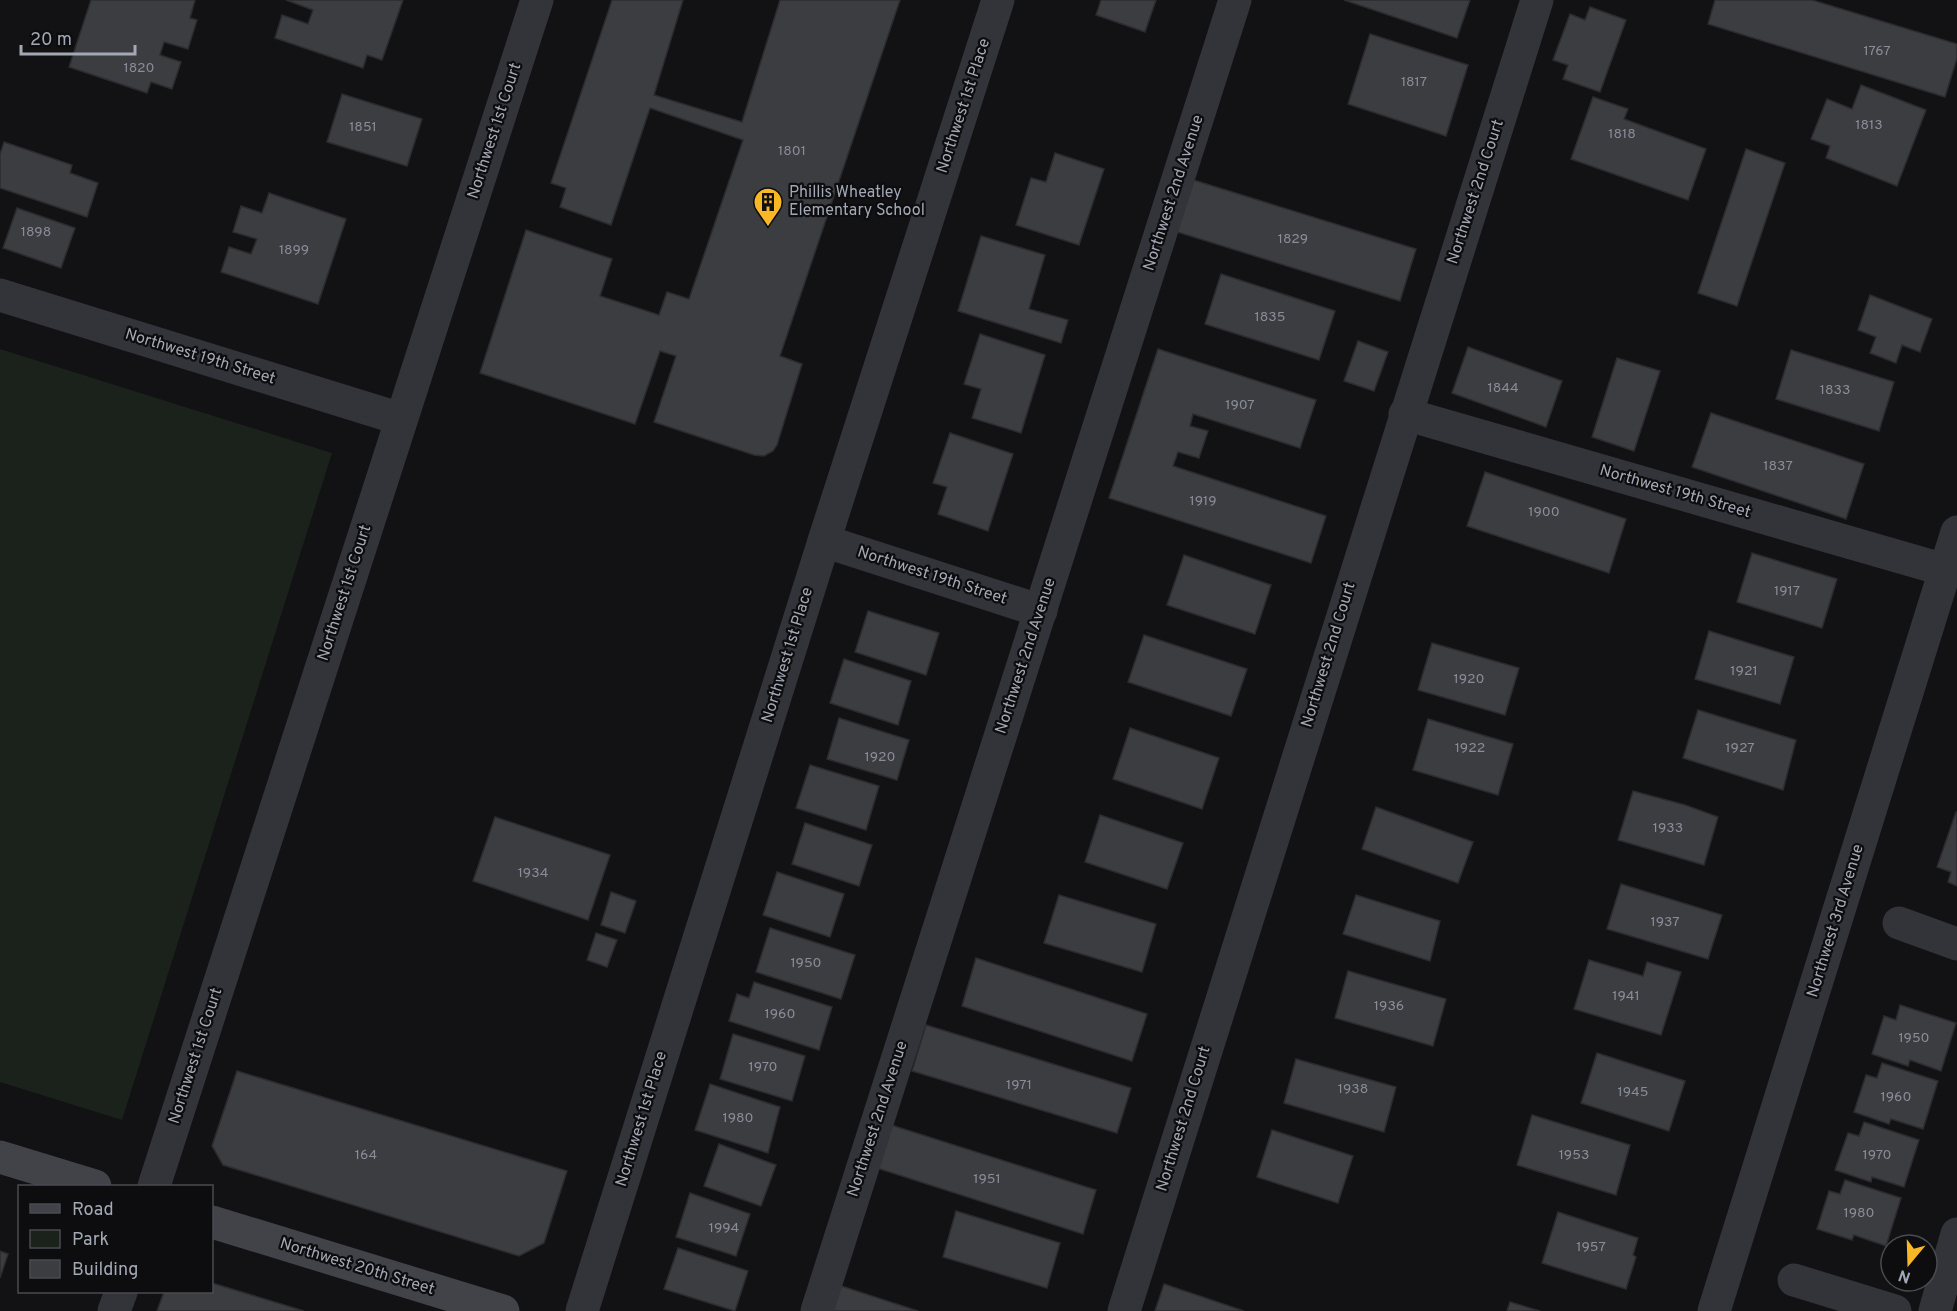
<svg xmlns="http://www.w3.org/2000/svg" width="1957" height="1311" font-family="Overpass,sans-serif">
	<rect width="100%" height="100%" fill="#121214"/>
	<polygon fill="#1a221b" points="0,349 332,453 122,1120 0,1082"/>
	<g fill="#3c3d41" stroke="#2c2c30" stroke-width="1.5">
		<polygon points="91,0 195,0 190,18 197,20 188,49 164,42 160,55 181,62 172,89 151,82 147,93 69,67"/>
		<polygon points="286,0 403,0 382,60 367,55 363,68 275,38 282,15 308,24 313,10"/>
		<polygon points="612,0 683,0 654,95 742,122 780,0 900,0 780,356 802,364 777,445 773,451 764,456 754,455 654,422 676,356 660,351 635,424 480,373 526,230 612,259 600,296 659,315 667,292 689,299 743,140 650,108 611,225 560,207 566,188 551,183"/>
		<polygon points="1101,0 1156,0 1145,32 1096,15"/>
		<polygon points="1344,0 1470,0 1457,38"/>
		<polygon points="1715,0 1812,0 1957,44 1957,58 1945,97 1708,24"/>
		<polygon points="1590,7 1626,20 1600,92 1563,79 1568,65 1553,60 1570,14 1585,20"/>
		<polygon points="1370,34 1468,65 1446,136 1348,104"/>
		<polygon points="1861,85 1926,110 1897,186 1826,158 1830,146 1811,139 1827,99 1852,109"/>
		<polygon points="342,94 422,119 407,166 327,142"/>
		<polygon points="1593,97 1628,109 1624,119 1706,149 1688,200 1571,159"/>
		<polygon points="4,142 72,165 70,173 98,183 87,217 0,188 0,154"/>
		<polygon points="1746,149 1785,163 1737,306 1698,293"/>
		<polygon points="1055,153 1104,169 1079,245 1016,225 1031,178 1046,182"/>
		<polygon points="1187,178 1416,249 1400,301 1171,230"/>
		<polygon points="269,193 346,219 318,304 221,272 229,247 251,254 257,239 233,232 241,206 262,213"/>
		<polygon points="17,208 75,228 61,268 3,248"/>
		<polygon points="981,236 1045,255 1029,309 1068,320 1061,343 958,311"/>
		<polygon points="1221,274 1335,311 1319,360 1205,324"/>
		<polygon points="1870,295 1932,319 1920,352 1902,345 1896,363 1870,353 1876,337 1858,330"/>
		<polygon points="980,334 1045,355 1021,433 972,418 981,389 964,384"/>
		<polygon points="1358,341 1388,352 1374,391 1344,381"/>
		<polygon points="1468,347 1562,381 1546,427 1452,393"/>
		<polygon points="1158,349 1316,400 1300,448 1193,414 1190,426 1208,431 1199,458 1178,452 1173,466 1326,516 1311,563 1109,498"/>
		<polygon points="1791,350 1894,382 1879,431 1776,399"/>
		<polygon points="1617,358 1660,371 1634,451 1592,437"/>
		<polygon points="1711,413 1864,464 1846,519 1692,467"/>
		<polygon points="950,433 1013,454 988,531 938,514 947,487 933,483"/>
		<polygon points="1485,472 1626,519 1609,573 1467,526"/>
		<polygon points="1752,553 1837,579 1822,628 1737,602"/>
		<polygon points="1184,555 1271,585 1255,634 1167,605"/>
		<polygon points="868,611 939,633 926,675 855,652"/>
		<polygon points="1709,631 1794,657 1780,704 1695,679"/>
		<polygon points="1144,635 1247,669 1231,716 1128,682"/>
		<polygon points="1432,643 1519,668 1505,715 1418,690"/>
		<polygon points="844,659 911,681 898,725 830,703"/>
		<polygon points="1698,710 1796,740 1783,790 1683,758"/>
		<polygon points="839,718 909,740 897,780 827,759"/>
		<polygon points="1428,719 1513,744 1498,795 1413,770"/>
		<polygon points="1130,728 1219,758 1202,809 1113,779"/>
		<polygon points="810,765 879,786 866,830 796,808"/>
		<polygon points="1633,791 1685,805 1718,817 1704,865 1618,840"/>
		<polygon points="1376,807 1473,842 1458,883 1362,849"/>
		<polygon points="1956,812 1957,812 1957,886 1948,882 1951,872 1937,867"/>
		<polygon points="1100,815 1183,843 1167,889 1085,862"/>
		<polygon points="495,817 610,855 588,920 473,881"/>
		<polygon points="805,823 872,845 859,886 792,864"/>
		<polygon points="777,872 844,894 830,937 763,915"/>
		<polygon points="1621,884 1722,915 1708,959 1607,929"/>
		<polygon points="611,892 636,901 625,933 601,925"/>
		<polygon points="1059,895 1156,924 1142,972 1044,943"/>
		<polygon points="1356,895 1440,921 1430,961 1343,934"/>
		<polygon points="770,928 855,955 841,999 756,972"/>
		<polygon points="596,933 617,940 607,967 587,960"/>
		<polygon points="976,958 1147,1014 1132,1061 962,1006"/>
		<polygon points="1589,960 1643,976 1647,962 1681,972 1661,1035 1574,1009"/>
		<polygon points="1348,971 1446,999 1433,1046 1335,1018"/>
		<polygon points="754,982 832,1007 819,1050 729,1021 737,994 749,998"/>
		<polygon points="1900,1005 1956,1023 1941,1071 1910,1060 1908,1066 1872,1054 1884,1016 1896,1020"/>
		<polygon points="926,1025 1131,1088 1117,1133 912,1071"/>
		<polygon points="733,1034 805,1056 792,1101 720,1079"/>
		<polygon points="1597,1053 1685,1081 1669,1131 1581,1103"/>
		<polygon points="1296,1059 1396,1087 1384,1132 1284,1103"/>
		<polygon points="1882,1063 1938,1081 1923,1129 1891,1119 1889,1124 1854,1112 1866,1075 1877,1078"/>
		<polygon points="237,1071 567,1171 544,1243 519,1256 223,1165 212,1146"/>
		<polygon points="710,1084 780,1107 768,1153 695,1130"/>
		<polygon points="1532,1115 1630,1145 1616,1195 1517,1165"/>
		<polygon points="1864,1122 1919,1140 1904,1187 1872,1177 1871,1182 1835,1170 1848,1133 1859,1136"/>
		<polygon points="891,1125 1096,1190 1083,1234 877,1168"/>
		<polygon points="1272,1130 1353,1156 1338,1203 1257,1177"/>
		<polygon points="719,1144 776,1165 761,1206 704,1186"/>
		<polygon points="1845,1180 1901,1198 1886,1246 1854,1235 1852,1240 1817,1229 1829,1191 1840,1194"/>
		<polygon points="690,1193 750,1214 736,1256 676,1237"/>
		<polygon points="956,1211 1060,1243 1047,1288 943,1257"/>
		<polygon points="1558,1212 1638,1238 1633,1255 1636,1257 1626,1289 1542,1263"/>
		<polygon points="678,1248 748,1271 735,1311 664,1289"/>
		<polygon points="0,1251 8,1254 0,1278"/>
		<polygon points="212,1283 304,1311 157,1311 164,1292 212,1292"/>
		<polygon points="832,1283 918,1311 823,1311"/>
		<polygon points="1164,1284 1244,1311 1155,1311"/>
		<polygon points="1510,1302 1540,1311 1507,1311"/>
	</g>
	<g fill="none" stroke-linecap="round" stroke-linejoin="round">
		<g stroke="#333439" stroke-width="33">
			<polyline points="0,295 401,419"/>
			<polyline points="1405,414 1945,570"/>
			<polyline points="824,541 1041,611"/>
			<polyline points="1899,923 1957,944"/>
			<polyline points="154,1186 537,0"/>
			<polyline points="1794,1280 1895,1311"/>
			<polyline points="114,1311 121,1292"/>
			<polyline points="817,1311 1235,0"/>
			<polyline points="1124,1311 1537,0"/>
			<polyline points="1935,1311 1957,1234"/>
		</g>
		<g stroke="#333439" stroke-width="33">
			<polyline points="582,1311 824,541 998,0"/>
			<polyline points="1714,1311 1957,532"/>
		</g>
		<g stroke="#414349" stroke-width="33">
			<polyline points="0,1157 95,1186"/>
			<polyline points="212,1222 503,1311"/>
		</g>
	</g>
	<defs>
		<g id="building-pin" transform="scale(1.5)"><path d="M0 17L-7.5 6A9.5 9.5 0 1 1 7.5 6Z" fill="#f8b826" stroke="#0d0d0f"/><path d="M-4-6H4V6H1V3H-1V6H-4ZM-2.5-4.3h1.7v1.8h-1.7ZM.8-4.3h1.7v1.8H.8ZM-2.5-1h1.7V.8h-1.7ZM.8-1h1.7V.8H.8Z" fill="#111"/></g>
	</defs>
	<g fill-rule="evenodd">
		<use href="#building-pin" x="768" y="202"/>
	</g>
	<g text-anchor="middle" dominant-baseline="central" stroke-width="4.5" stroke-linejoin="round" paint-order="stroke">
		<g font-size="14" fill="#898d98">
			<text x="1877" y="51">1767</text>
			<text x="139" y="68">1820</text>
			<text x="1414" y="82">1817</text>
			<text x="1869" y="125">1813</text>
			<text x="363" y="127">1851</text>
			<text x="1622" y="134">1818</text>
			<text x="792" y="151">1801</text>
			<text x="36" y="232">1898</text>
			<text x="1293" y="239">1829</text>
			<text x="294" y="250">1899</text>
			<text x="1270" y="317">1835</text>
			<text x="1503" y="388">1844</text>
			<text x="1835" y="390">1833</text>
			<text x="1240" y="405">1907</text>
			<text x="1778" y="466">1837</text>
			<text x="1203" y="501">1919</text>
			<text x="1544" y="512">1900</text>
			<text x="1787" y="591">1917</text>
			<text x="1744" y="671">1921</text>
			<text x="1469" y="679">1920</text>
			<text x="1470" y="748">1922</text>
			<text x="1740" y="748">1927</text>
			<text x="880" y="757">1920</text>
			<text x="1668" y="828">1933</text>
			<text x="533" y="873">1934</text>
			<text x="1665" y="922">1937</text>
			<text x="806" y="963">1950</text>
			<text x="1626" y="996">1941</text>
			<text x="1389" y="1006">1936</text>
			<text x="780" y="1014">1960</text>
			<text x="1914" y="1038">1950</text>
			<text x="763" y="1067">1970</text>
			<text x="1019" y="1085">1971</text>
			<text x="1353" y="1089">1938</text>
			<text x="1633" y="1092">1945</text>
			<text x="1896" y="1097">1960</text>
			<text x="738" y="1118">1980</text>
			<text x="366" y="1155">164</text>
			<text x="1574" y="1155">1953</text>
			<text x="1877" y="1155">1970</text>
			<text x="987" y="1179">1951</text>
			<text x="1859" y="1213">1980</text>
			<text x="724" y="1228">1994</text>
			<text x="1591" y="1247">1957</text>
		</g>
		<g font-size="16" fill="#a3a8b5" stroke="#0d0d0f">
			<text transform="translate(964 106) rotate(-72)">Northwest 1st Place</text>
			<text transform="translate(495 131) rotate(-72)">Northwest 1st Court</text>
			<text transform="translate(1476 192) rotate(-72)">Northwest 2nd Court</text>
			<text transform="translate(1174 193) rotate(-72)">Northwest 2nd Avenue</text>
			<text transform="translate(200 357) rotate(17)">Northwest 19th Street</text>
			<text transform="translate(1675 492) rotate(16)">Northwest 19th Street</text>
			<text transform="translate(932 576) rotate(18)">Northwest 19th Street</text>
			<text transform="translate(345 593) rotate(-72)">Northwest 1st Court</text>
			<text transform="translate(788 655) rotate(-73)">Northwest 1st Place</text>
			<text transform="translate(1329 655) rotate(-73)">Northwest 2nd Court</text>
			<text transform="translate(1026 656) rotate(-72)">Northwest 2nd Avenue</text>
			<text transform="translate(1836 921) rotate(-73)">Northwest 3rd Avenue</text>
			<text transform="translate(196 1056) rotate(-72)">Northwest 1st Court</text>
			<text transform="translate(642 1119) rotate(-73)">Northwest 1st Place</text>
			<text transform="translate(878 1119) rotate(-72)">Northwest 2nd Avenue</text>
			<text transform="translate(1184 1119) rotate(-73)">Northwest 2nd Court</text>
			<text transform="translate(357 1267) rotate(17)">Northwest 20th Street</text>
		</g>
		<g font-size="16" fill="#a3a8b5" stroke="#0d0d0f" text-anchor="start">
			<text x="789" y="193">Phillis Wheatley<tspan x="789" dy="18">Elementary School</tspan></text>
		</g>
	</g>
	<rect x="18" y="1185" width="195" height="108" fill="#0d0d0f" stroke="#494b51" stroke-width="1.5"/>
	<rect x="30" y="1204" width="30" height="9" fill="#414349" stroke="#494b51" stroke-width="1.5"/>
	<text x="72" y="1215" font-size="18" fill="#a3a8b5">Road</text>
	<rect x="30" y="1230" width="30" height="18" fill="#1a221b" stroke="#494b51" stroke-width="1.5"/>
	<text x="72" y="1245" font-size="18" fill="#a3a8b5">Park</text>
	<rect x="30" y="1260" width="30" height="18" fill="#3c3d41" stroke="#494b51" stroke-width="1.5"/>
	<text x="72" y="1275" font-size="18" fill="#a3a8b5">Building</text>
	<g transform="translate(1909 1263) rotate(199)"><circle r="28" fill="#0d0d0f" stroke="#494b51" stroke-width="1.5"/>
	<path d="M0-4.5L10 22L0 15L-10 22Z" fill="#f8b826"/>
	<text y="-9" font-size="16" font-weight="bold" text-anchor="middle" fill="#a3a8b5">N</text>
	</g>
	<path d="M21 45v9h114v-9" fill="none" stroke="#a3a8b5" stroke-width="3"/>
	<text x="30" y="45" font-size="18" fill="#a3a8b5" stroke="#0d0d0f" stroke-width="4.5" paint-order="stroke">20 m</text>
</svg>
